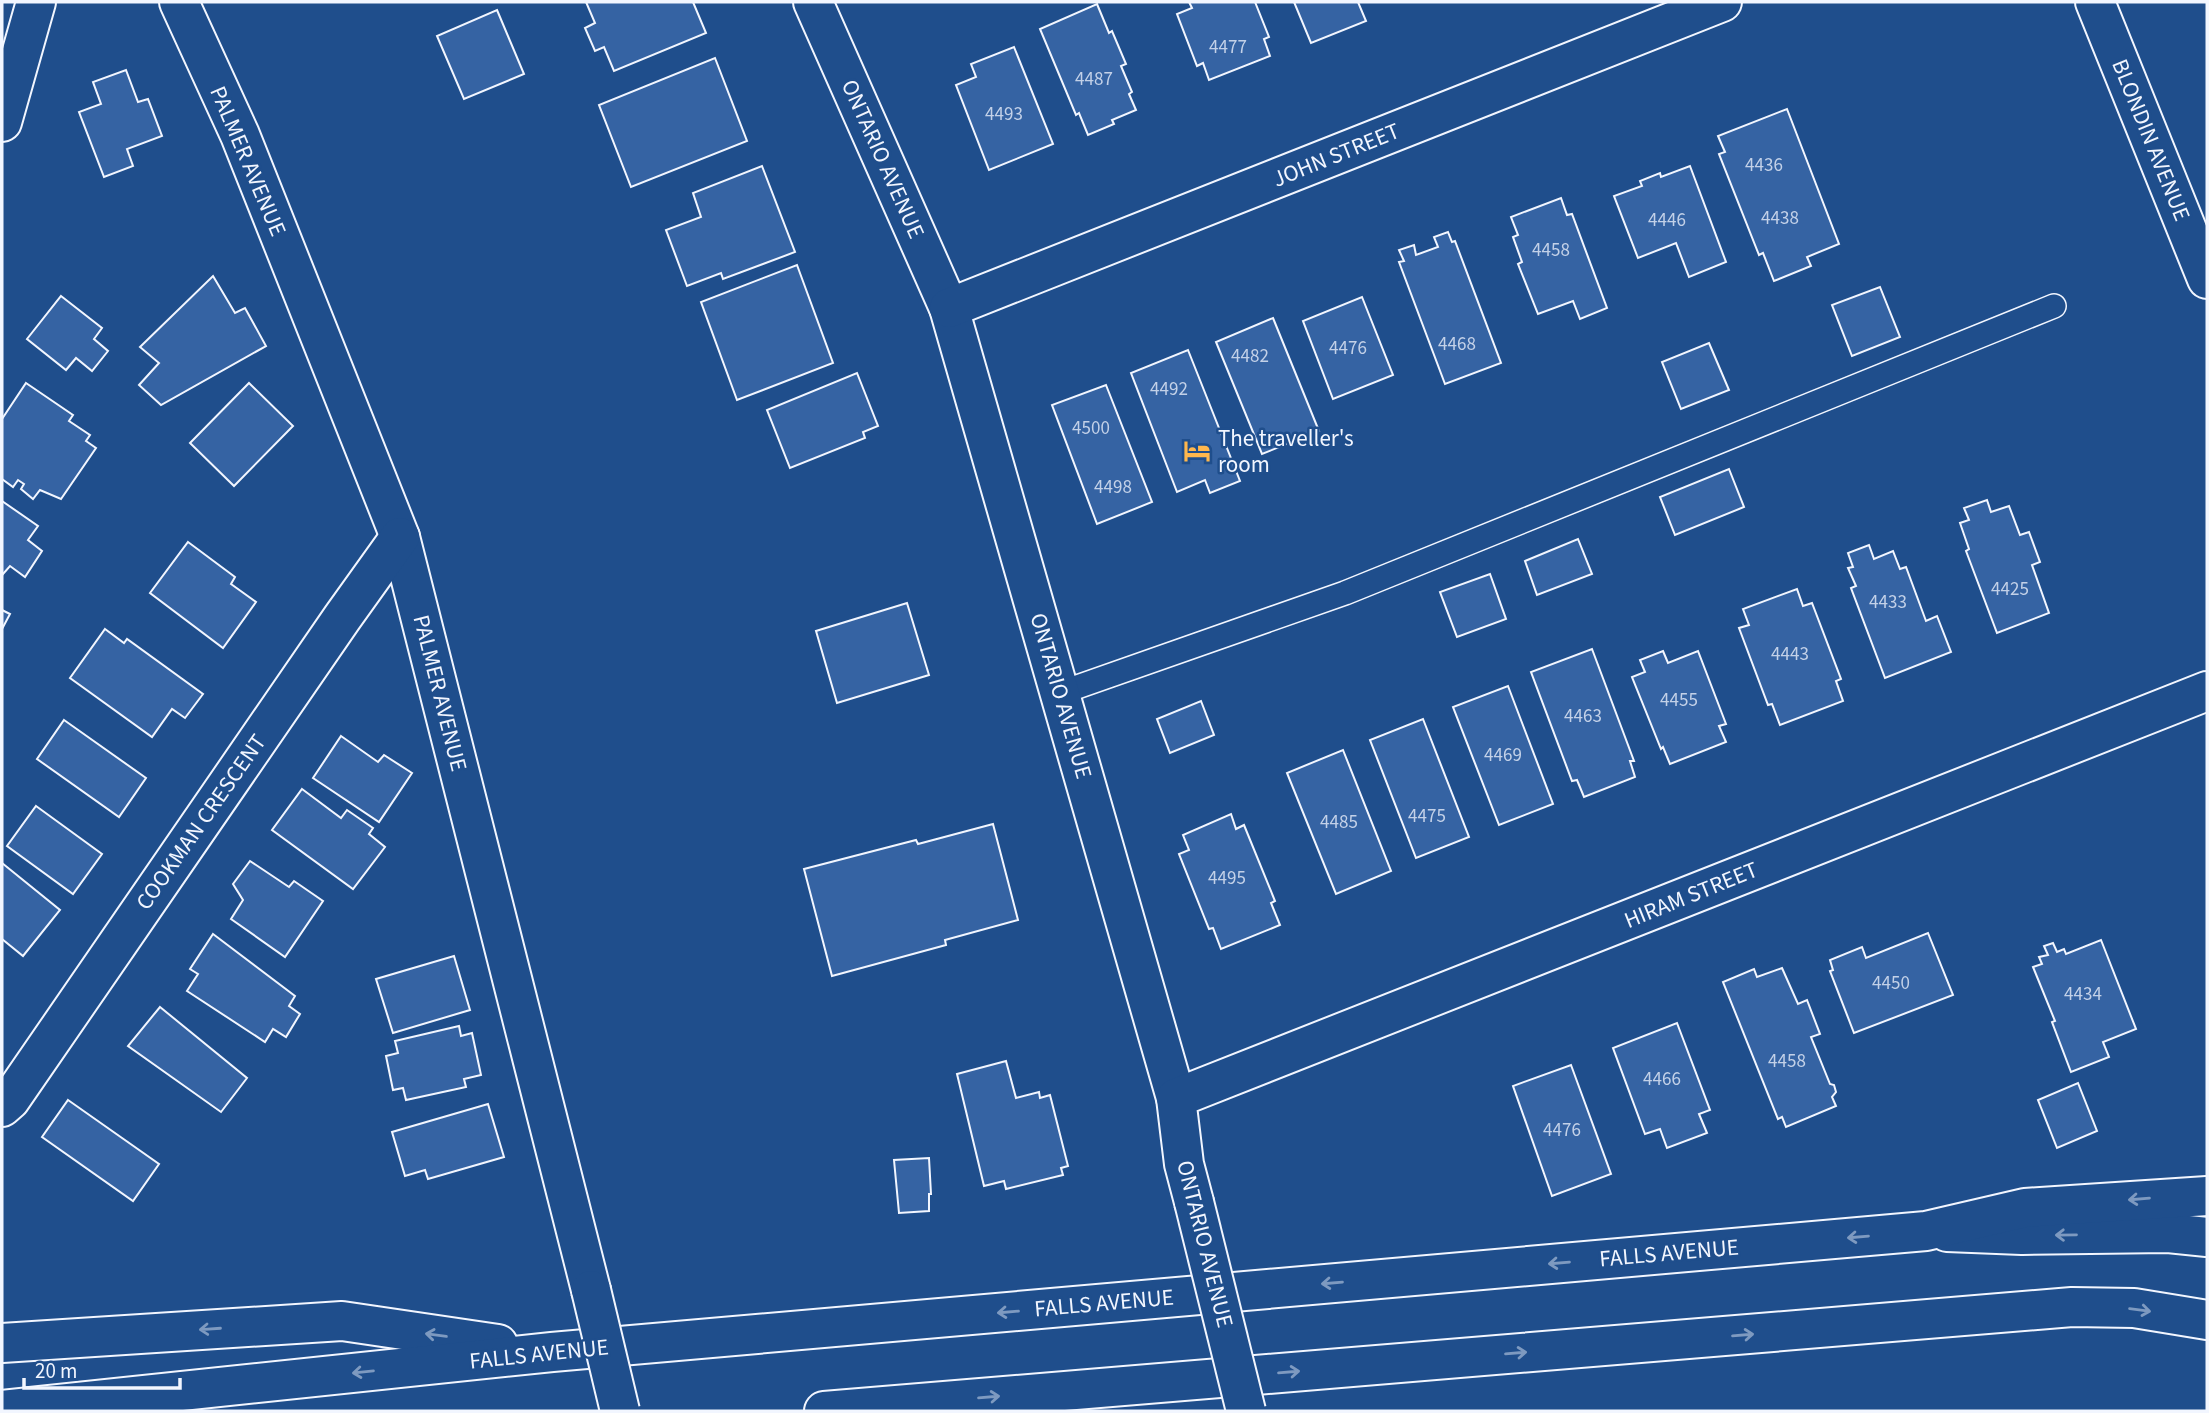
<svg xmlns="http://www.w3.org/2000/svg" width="2209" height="1413" font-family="'Source Sans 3',sans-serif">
	<rect width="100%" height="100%" fill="#1f4e8c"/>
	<g fill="#3563a3" stroke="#f2f6ff" stroke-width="2">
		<polygon points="586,2 693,2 706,33 614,71 604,47 595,51 585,28 595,23"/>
		<polygon points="1189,2 1255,2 1269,37 1264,39 1270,56 1209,80 1203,63 1197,66 1177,14 1192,8"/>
		<polygon points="1294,2 1358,2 1366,21 1311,43"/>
		<polygon points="1097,4 1109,33 1112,31 1126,64 1121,66 1132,92 1129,94 1136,110 1112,120 1114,124 1088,135 1079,113 1076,115 1040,29"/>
		<polygon points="497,10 524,74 464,99 437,36"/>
		<polygon points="1014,47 1053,144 989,170 956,85 976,77 971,64"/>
		<polygon points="715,58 747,141 631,187 599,105"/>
		<polygon points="126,70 138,102 148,99 162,136 127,149 133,166 104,177 79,112 101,104 93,82"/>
		<polygon points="1787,109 1839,244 1807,257 1811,266 1774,281 1763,253 1759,255 1719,154 1725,152 1718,136"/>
		<polygon points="762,166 795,252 723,279 721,273 687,286 666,230 701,217 693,193"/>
		<polygon points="1690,166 1726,262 1689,277 1676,243 1638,258 1614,196 1642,186 1640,181 1660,173 1661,177"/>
		<polygon points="1561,198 1567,215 1572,214 1607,308 1580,319 1573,301 1538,314 1518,264 1522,262 1513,237 1518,235 1511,217"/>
		<polygon points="1448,232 1452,242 1455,241 1501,363 1445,384 1399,262 1404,261 1399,250 1414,245 1416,255 1438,247 1434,237"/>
		<polygon points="797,265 833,363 737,400 701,302"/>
		<polygon points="213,276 235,313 245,308 266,346 161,405 139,385 159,363 140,347"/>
		<polygon points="1880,287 1900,337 1852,356 1832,305"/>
		<polygon points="61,296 102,328 94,339 108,351 92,371 76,358 66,370 27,339"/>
		<polygon points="1362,297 1393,375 1333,399 1303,321"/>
		<polygon points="1273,318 1319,431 1262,454 1216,342"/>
		<polygon points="1709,343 1729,390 1681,409 1662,362"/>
		<polygon points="1188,350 1240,481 1210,493 1205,480 1177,492 1131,373"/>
		<polygon points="857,373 878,426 863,432 865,438 790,468 767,410"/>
		<polygon points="26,383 73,415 69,421 90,435 86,441 96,448 61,499 40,490 33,499 21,489 24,484 18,480 13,487 2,479 2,419"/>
		<polygon points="249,383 293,426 234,486 190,443"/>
		<polygon points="1106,385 1152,502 1097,524 1052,405"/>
		<polygon points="1729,469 1744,507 1675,535 1660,497"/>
		<polygon points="1987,500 1991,512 2009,506 2020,535 2029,532 2040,562 2032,565 2049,613 1997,633 1966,551 1969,549 1960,523 1969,520 1964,508"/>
		<polygon points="2,501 38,526 28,540 42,551 25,577 10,566 3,574 2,573"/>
		<polygon points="1578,539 1592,574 1537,595 1525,561"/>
		<polygon points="188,542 235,577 231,584 256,602 223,648 150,593"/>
		<polygon points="1869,545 1874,559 1893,551 1900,569 1906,567 1926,621 1937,616 1951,652 1885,678 1851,588 1856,586 1848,568 1853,567 1848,553"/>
		<polygon points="1490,574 1506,619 1457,637 1440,592"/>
		<polygon points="1797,589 1803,606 1812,603 1841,679 1836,681 1843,701 1780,725 1772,704 1768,705 1739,628 1749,625 1743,609"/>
		<polygon points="907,603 929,675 837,703 816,631"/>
		<polygon points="2,610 10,614 2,629"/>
		<polygon points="105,629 124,643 127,639 203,694 185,718 172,709 152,737 70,678"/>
		<polygon points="1592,649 1634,761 1630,761 1635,777 1584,797 1577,780 1572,781 1531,672"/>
		<polygon points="1663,651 1668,663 1698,651 1726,724 1719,726 1726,742 1670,764 1663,747 1661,749 1632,677 1645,672 1640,660"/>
		<polygon points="1508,686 1553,804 1499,825 1453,707"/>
		<polygon points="1201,701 1214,735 1170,753 1157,719"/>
		<polygon points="1423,719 1469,837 1416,858 1370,740"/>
		<polygon points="64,720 146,778 119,817 37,759"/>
		<polygon points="341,736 378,762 384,755 412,773 379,822 313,778"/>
		<polygon points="1343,750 1391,871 1336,894 1287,773"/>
		<polygon points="302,789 341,818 347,810 373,828 369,834 385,847 353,889 272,830"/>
		<polygon points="36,806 102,854 73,894 7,846"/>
		<polygon points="1231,814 1236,829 1244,825 1275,901 1271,903 1280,925 1221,949 1213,928 1209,929 1179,854 1189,850 1183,835"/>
		<polygon points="993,824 1018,920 945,940 946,945 832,976 804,869 916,840 918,844"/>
		<polygon points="250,861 289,887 294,881 323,901 285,957 231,919 243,900 233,884"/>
		<polygon points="2,863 60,910 23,956 2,939"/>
		<polygon points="1928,933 1953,995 1854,1033 1830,971 1833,970 1830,960 1862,947 1866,958"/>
		<polygon points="213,934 295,996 289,1006 300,1014 286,1037 273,1029 265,1042 187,991 198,974 190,969"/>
		<polygon points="2101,940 2136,1029 2103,1042 2109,1057 2071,1072 2052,1022 2055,1021 2033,967 2042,964 2039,957 2048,955 2044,946 2053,943 2057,952 2064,949 2066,954"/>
		<polygon points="454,956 470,1010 393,1033 376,979"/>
		<polygon points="1782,968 1798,1004 1807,1000 1820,1034 1811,1037 1830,1084 1834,1085 1836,1092 1832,1097 1836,1106 1786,1127 1782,1117 1778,1119 1723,982 1754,969 1757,977"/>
		<polygon points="160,1007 247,1078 221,1112 128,1046"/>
		<polygon points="1677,1023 1710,1110 1699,1114 1707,1133 1667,1148 1660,1129 1645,1134 1613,1048"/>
		<polygon points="459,1026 461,1036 472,1033 481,1075 464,1079 466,1087 406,1100 403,1088 393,1090 386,1056 398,1053 395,1041"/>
		<polygon points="1006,1061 1016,1098 1039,1092 1040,1098 1050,1095 1068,1166 1061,1168 1063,1175 1006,1189 1004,1181 984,1186 957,1074"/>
		<polygon points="1571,1065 1611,1174 1552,1196 1513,1086"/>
		<polygon points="2078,1083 2097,1131 2057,1148 2038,1100"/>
		<polygon points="68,1100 159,1164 133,1201 42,1137"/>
		<polygon points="488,1104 504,1157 428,1179 425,1170 405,1176 392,1132"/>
		<polygon points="929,1158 931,1194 929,1194 929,1211 899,1213 894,1160"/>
	</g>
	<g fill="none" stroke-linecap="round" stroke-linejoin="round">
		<g stroke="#f2f6ff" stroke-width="26">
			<polyline id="service" points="1060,693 1345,593 2054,306"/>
		</g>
		<g stroke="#f2f6ff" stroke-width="42">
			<g id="minor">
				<polyline points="179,2 240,135 400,537 591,1290"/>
				<polyline points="813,2 949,308 1176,1098"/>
				<polyline points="2095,2 2207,279"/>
				<polyline points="2,122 36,2"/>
				<polyline points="949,308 1722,2"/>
				<polyline points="2,1107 10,1100 342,618 400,537"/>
			</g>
		</g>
		<g stroke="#f2f6ff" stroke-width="42">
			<polyline id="tertiary" points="1194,1202 1184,1164 1176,1098 2207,691"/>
		</g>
		<g stroke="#f2f6ff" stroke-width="42">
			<polyline id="secondary" points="1947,1232 2022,1235 2168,1233 2207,1237"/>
		</g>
		<g stroke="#f2f6ff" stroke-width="42">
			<g id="trunk">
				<polyline points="2,1343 342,1321 498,1344"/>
				<polyline points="2,1410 552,1352 1926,1231 2025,1208 2207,1196"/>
				<polyline points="824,1411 2072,1307 2134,1308 2207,1320"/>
			</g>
		</g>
		<use href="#service" stroke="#1f4e8c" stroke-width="23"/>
		<use href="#minor" stroke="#1f4e8c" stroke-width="38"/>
		<use href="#tertiary" stroke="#1f4e8c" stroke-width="38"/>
		<use href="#secondary" stroke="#1f4e8c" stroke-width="38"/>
		<use href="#trunk" stroke="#1f4e8c" stroke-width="38"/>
		<g stroke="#f2f6ff" stroke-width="42" stroke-linecap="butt">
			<polyline id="minor-bridge" points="591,1290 620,1411"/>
		</g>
		<g stroke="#f2f6ff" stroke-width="42" stroke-linecap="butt">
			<polyline id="tertiary-bridge" points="1194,1202 1246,1411"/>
		</g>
		<use href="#minor-bridge" stroke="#1f4e8c" stroke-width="38"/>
		<use href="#tertiary-bridge" stroke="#1f4e8c" stroke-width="38"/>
	</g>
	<defs><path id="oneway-shaft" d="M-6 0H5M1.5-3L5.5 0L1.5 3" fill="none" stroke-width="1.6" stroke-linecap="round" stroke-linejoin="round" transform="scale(1.75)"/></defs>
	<g stroke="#7e9ac0">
		<use href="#oneway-shaft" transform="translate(2139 1199) rotate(175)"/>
		<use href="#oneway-shaft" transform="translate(2066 1235) rotate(179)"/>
		<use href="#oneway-shaft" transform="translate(1858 1237) rotate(175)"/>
		<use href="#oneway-shaft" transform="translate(1559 1263) rotate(175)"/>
		<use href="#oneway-shaft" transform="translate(1332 1283) rotate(175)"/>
		<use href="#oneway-shaft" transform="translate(2140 1310) rotate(7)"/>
		<use href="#oneway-shaft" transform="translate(1008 1312) rotate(175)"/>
		<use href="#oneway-shaft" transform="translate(210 1329) rotate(176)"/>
		<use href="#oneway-shaft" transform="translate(436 1335) rotate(-172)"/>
		<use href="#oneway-shaft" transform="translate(1743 1335) rotate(-5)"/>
		<use href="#oneway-shaft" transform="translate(1516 1353) rotate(-5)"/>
		<use href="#oneway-shaft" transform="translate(363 1372) rotate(174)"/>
		<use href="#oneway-shaft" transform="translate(1289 1372) rotate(-5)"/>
		<use href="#oneway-shaft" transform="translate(989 1397) rotate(-5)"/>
	</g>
	<defs>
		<g id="hotel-bare" transform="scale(2.1)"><path d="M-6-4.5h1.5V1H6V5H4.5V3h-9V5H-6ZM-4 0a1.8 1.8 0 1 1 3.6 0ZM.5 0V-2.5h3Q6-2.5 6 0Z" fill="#ffb74d" stroke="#1f4e8c" stroke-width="2.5" paint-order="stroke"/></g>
	</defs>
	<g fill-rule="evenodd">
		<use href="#hotel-bare" x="1197" y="451"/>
	</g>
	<g text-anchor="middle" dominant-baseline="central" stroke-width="5" stroke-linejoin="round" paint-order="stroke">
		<g font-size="19" fill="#c3d1e8">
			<text x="1228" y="47">4477</text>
			<text x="1094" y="79">4487</text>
			<text x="1004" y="114">4493</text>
			<text x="1764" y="165">4436</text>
			<text x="1780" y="218">4438</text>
			<text x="1667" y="220">4446</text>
			<text x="1551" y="250">4458</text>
			<text x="1457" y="344">4468</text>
			<text x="1348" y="348">4476</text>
			<text x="1250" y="356">4482</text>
			<text x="1169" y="389">4492</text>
			<text x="1091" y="428">4500</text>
			<text x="1113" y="487">4498</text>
			<text x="2010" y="589">4425</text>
			<text x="1888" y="602">4433</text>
			<text x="1790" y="654">4443</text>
			<text x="1679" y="700">4455</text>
			<text x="1583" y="716">4463</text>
			<text x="1503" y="755">4469</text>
			<text x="1427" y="816">4475</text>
			<text x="1339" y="822">4485</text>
			<text x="1227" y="878">4495</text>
			<text x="1891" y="983">4450</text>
			<text x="2083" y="994">4434</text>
			<text x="1787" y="1061">4458</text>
			<text x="1662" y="1079">4466</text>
			<text x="1562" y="1130">4476</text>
		</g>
		<g font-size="23" fill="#f2f6ff" stroke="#1f4e8c">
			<text transform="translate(2151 140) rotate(68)">BLONDIN AVENUE</text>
			<text transform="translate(1336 155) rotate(-22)">JOHN STREET</text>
			<text transform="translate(883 159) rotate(66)">ONTARIO AVENUE</text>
			<text transform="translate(248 161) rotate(67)">PALMER AVENUE</text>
			<text transform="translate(440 693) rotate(76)">PALMER AVENUE</text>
			<text transform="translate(1061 696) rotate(74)">ONTARIO AVENUE</text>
			<text transform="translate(201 822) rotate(-55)">COOKMAN CRESCENT</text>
			<text transform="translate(1691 895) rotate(-22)">HIRAM STREET</text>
			<text transform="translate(1205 1244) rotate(76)">ONTARIO AVENUE</text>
			<text transform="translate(1669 1253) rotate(-5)">FALLS AVENUE</text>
			<text transform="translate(1104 1303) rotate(-5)">FALLS AVENUE</text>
			<text transform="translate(539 1354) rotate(-6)">FALLS AVENUE</text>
		</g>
		<g font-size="23" fill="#f2f6ff" stroke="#1f4e8c" text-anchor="start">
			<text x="1218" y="438">The traveller's<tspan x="1218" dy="26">room</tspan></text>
		</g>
	</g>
	<rect width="2209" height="1413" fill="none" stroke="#f2f6ff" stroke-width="7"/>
	<path d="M24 1378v10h156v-10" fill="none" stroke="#f2f6ff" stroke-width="3.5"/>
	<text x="35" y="1378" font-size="21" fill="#f2f6ff" stroke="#1f4e8c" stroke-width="5" paint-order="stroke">20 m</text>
</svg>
